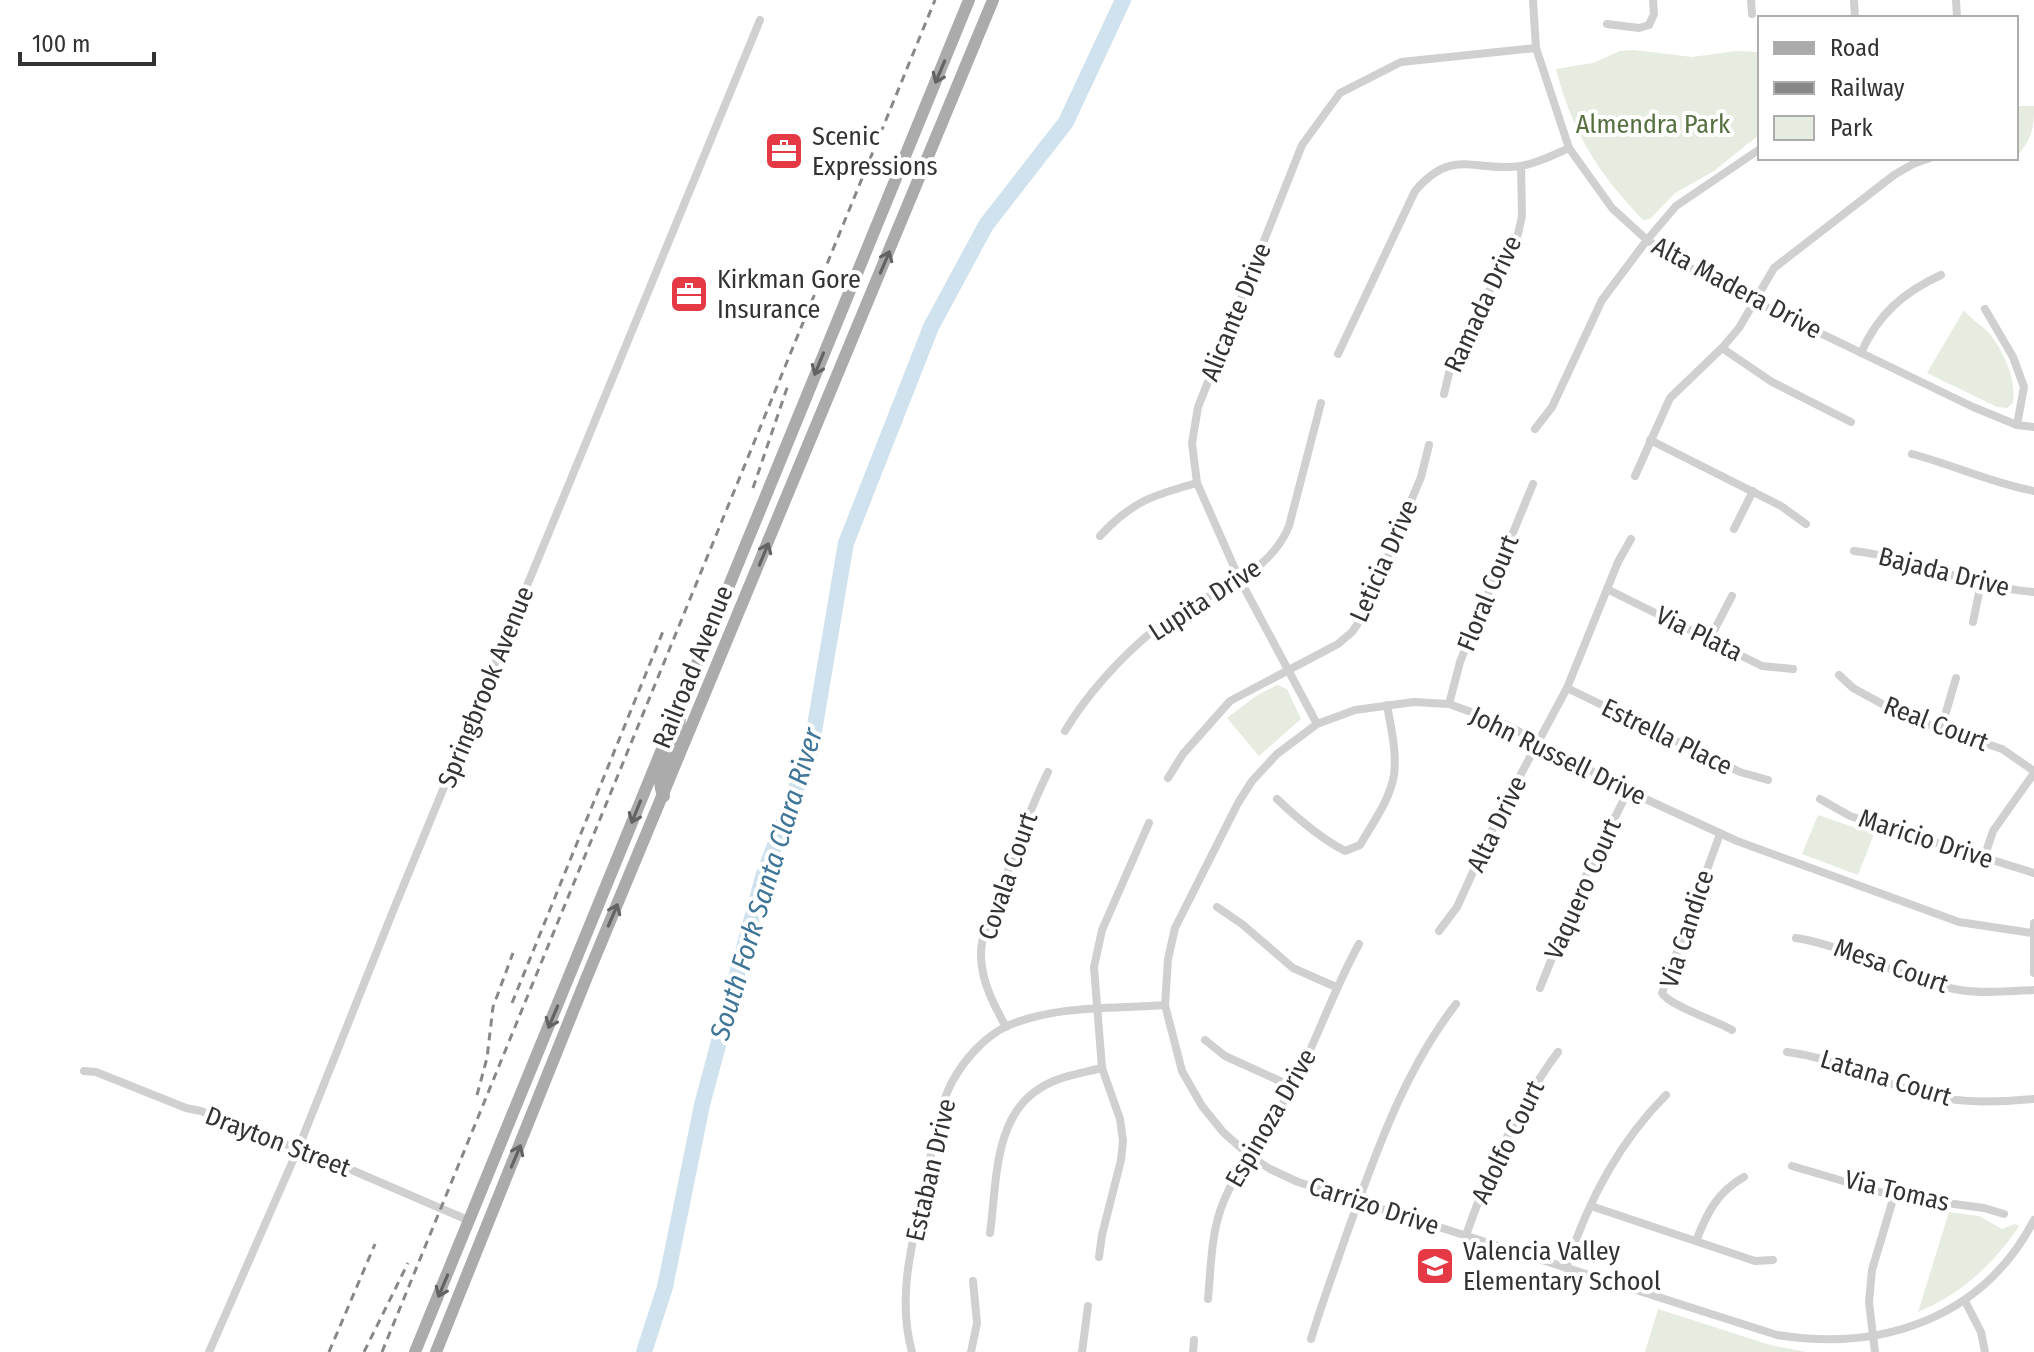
<svg xmlns="http://www.w3.org/2000/svg" width="2034" height="1352" font-family="'Fira Sans Condensed',sans-serif">
	<rect width="100%" height="100%" fill="#fff"/>
	<g fill="#e6ecdf">
		<path d="M1634,50L1692,57L1736,51L1760,52V134L1714,171L1675,193L1650,219L1643,220C1598,173 1572,132 1556,69L1593,63L1620,51Z"/>
		<path d="M2016,106H2034C2034,133 2031,140 2013,161L1982,158H2016Z"/>
		<path d="M1964,310C1971,319 1980,324 1988,332C2003,349 2017,381 2013,403L2007,408L1997,407L1927,373Z"/>
		<polygon points="1277,685 1287,689 1301,719 1259,756 1227,718 1256,696"/>
		<polygon points="1818,815 1874,834 1858,875 1802,854"/>
		<path d="M1949,1212L1979,1216L2002,1229L2015,1224L2019,1226C1994,1264 1960,1295 1918,1312Z"/>
		<polygon points="1658,1309 1770,1345 1806,1352 1645,1352"/>
	</g>
	<g fill="none" stroke-linecap="round" stroke-linejoin="round">
		<polyline stroke="#cfe2ee" stroke-width="16" points="644,1352 665,1287 702,1105 763,877 811,749 846,543 931,327 986,225 1066,122 1123,0"/>
		<g stroke="#d0d0d0" stroke-width="8">
			<polyline points="1533,0 1536,48 1569,148 1612,208 1647,240 1691,268 1756,302 1973,407 2017,425 2034,427"/>
			<polyline points="1751,0 1752,14"/>
			<polyline points="1854,0 1855,18"/>
			<polyline points="1956,0 1957,18"/>
			<polyline points="1607,24 1639,28 1649,25 1654,14 1653,0"/>
			<polyline points="1985,309 2013,357 2024,387 2017,425"/>
			<polyline points="1722,348 1772,382 1851,422"/>
			<path d="M1861,353C1878,314 1904,292 1941,275"/>
			<path d="M1338,354L1415,191C1453,146 1474,173 1521,166C1537,163 1554,155 1569,148"/>
			<polyline points="1444,394 1450,369 1518,234 1522,216 1521,166"/>
			<polyline points="1535,429 1552,407 1602,300 1647,240 1676,206 1760,149"/>
			<polyline points="1650,440 1781,506 1806,524"/>
			<path d="M1912,454C1954,465 1991,483 2034,491"/>
			<polyline points="1635,476 1670,398 1722,348 1739,328 1774,268 1894,175 1913,164 1930,158"/>
			<polyline points="1734,529 1753,491"/>
			<path d="M1100,536C1131,502 1153,495 1197,483"/>
			<path d="M1854,551C1915,558 1972,588 2034,592"/>
			<polyline points="1607,589 1762,666 1793,669"/>
			<polyline points="1973,622 1981,583"/>
			<polyline points="1709,640 1732,596"/>
			<polyline points="1839,675 1853,688 1906,717 2002,749 2034,771"/>
			<polyline points="1567,688 1740,772 1768,780"/>
			<polyline points="1449,704 1460,662 1533,484"/>
			<polyline points="1317,724 1239,578 1197,483 1192,443 1198,407 1302,145 1340,93 1401,62 1536,48"/>
			<polyline points="1941,729 1956,678"/>
			<path d="M1065,731C1087,694 1121,657 1155,629C1199,594 1267,581 1289,526L1321,403"/>
			<polyline points="1168,778 1183,754 1230,701 1338,644 1352,632 1363,616 1421,477 1429,445"/>
			<path d="M1277,799C1298,819 1320,838 1345,851L1360,845C1372,824 1390,800 1394,775C1397,752 1391,728 1387,705"/>
			<polyline points="1820,799 1850,816 2034,873"/>
			<path d="M1720,834L1662,993C1668,1005 1717,1021 1732,1030"/>
			<polyline points="1984,858 1993,831 2034,773"/>
			<polyline points="1217,907 1242,924 1293,968 1336,987"/>
			<polyline points="2034,923 2034,973"/>
			<polyline points="1439,931 1457,907 1499,815 1567,688 1618,562 1631,539"/>
			<path d="M2032,933L1959,922L1737,841L1628,791L1507,725L1449,704L1414,702L1355,710L1317,724L1277,754L1252,781L1238,803L1175,928L1168,959L1165,1005L1182,1071L1202,1106L1223,1132L1250,1156L1270,1169L1298,1182L1777,1335C1882,1352 1983,1318 2034,1220"/>
			<path d="M1796,938C1853,947 1903,981 1960,990C1984,994 2010,991 2034,990"/>
			<polyline points="1540,988 1580,888 1628,791"/>
			<path d="M1006,1027C994,1005 982,983 981,957C980,934 994,908 1002,887C1016,848 1030,809 1048,772"/>
			<polyline points="1205,1040 1225,1056 1293,1087"/>
			<path d="M1787,1052C1838,1058 1879,1084 1929,1095C1964,1104 1999,1102 2034,1099"/>
			<polyline points="84,1071 96,1072 186,1108 201,1111 354,1171 470,1221"/>
			<polyline points="1792,1166 1894,1196 1984,1208 2004,1214"/>
			<polyline points="1591,1206 1755,1261 1773,1260"/>
			<path d="M990,1233C997,1183 993,1115 1042,1087C1060,1076 1082,1073 1102,1068"/>
			<path d="M1466,1235C1486,1177 1521,1101 1558,1052"/>
			<path d="M1696,1241C1707,1213 1717,1192 1744,1177"/>
			<polyline points="1099,1257 1102,1235 1121,1160 1123,1141 1120,1119 1102,1068 1094,967 1102,930 1149,823"/>
			<path d="M1566,1268C1587,1203 1618,1143 1666,1095"/>
			<path d="M1208,1299C1211,1267 1211,1232 1223,1203C1240,1160 1274,1124 1295,1082C1318,1037 1334,989 1359,944"/>
			<polyline points="1965,1301 1981,1332 1985,1352"/>
			<path d="M1311,1339C1322,1303 1335,1268 1347,1233C1375,1155 1404,1071 1456,1004"/>
			<polyline points="209,1352 298,1149 393,911 760,20"/>
			<path d="M912,1352C895,1292 916,1230 928,1171C934,1141 938,1109 952,1082C964,1060 984,1037 1007,1026C1055,1005 1114,1009 1165,1005"/>
			<polyline points="971,1352 977,1323 973,1281"/>
			<polyline points="1082,1352 1088,1306"/>
			<polyline points="1193,1352 1194,1340"/>
			<polyline points="1875,1352 1869,1302 1872,1270 1894,1196"/>
		</g>
		<g stroke="#ababab" stroke-width="12">
			<path d="M664,796C648,769 689,739 678,707"/>
			<polyline points="415,1352 969,0"/>
			<polyline points="436,1352 586,979 993,0"/>
		</g>
		<g stroke="#888" stroke-width="3" stroke-dasharray="8 6" stroke-linecap="butt">
			<polyline points="753,488 788,385"/>
			<polyline points="512,1003 664,629"/>
			<polyline points="477,1095 487,1058 493,1007 513,953"/>
			<polyline points="329,1352 375,1244"/>
			<polyline points="364,1352 408,1263"/>
			<polyline points="382,1352 935,0"/>
		</g>
	</g>
	<defs><path id="oneway-shaft" d="M-6 0H5M1.5-3L5.5 0L1.5 3" fill="none" stroke-width="1.6" stroke-linecap="round" stroke-linejoin="round" transform="scale(2)"/></defs>
	<g stroke="#636363">
		<use href="#oneway-shaft" transform="translate(940 72) rotate(113)"/>
		<use href="#oneway-shaft" transform="translate(885 262) rotate(-67)"/>
		<use href="#oneway-shaft" transform="translate(819 364) rotate(112)"/>
		<use href="#oneway-shaft" transform="translate(764 554) rotate(-67)"/>
		<use href="#oneway-shaft" transform="translate(636 812) rotate(112)"/>
		<use href="#oneway-shaft" transform="translate(613 915) rotate(-67)"/>
		<use href="#oneway-shaft" transform="translate(553 1017) rotate(113)"/>
		<use href="#oneway-shaft" transform="translate(516 1156) rotate(-67)"/>
		<use href="#oneway-shaft" transform="translate(443 1286) rotate(113)"/>
	</g>
	<defs>
		<g id="office-square" transform="scale(2)"><rect x="-9" y="-9" width="18" height="18" rx="4" fill="#e63946" stroke="#fff"/><path d="M-6-3h4V-5.5h4V-3h4V5H-6ZM-1-4.5V-3h2v-1.5ZM-6 0V1H6V0Z" fill="#fff"/></g>
		<g id="school-square" transform="scale(2)"><rect x="-9" y="-9" width="18" height="18" rx="4" fill="#e63946" stroke="#fff"/><path d="M0-5L7-2L0 1L-7-2ZM-4 1L0 2.5L4 1V4Q0 6-4 4Z" fill="#fff"/></g>
	</defs>
	<g fill-rule="evenodd">
		<use href="#office-square" x="784" y="151"/>
		<use href="#office-square" x="689" y="294"/>
		<use href="#school-square" x="1435" y="1266"/>
	</g>
	<g text-anchor="middle" dominant-baseline="central" stroke-width="8" stroke-linejoin="round" paint-order="stroke">
		<g font-size="26" fill="#56703f" stroke="#fff">
			<text x="1653" y="124">Almendra Park</text>
		</g>
		<g font-size="26" fill="#333" stroke="#fff" text-anchor="start">
			<text x="812" y="136">Scenic<tspan x="812" dy="30">Expressions</tspan></text>
			<text x="717" y="279">Kirkman Gore<tspan x="717" dy="30">Insurance</tspan></text>
			<text x="1463" y="1251">Valencia Valley<tspan x="1463" dy="30">Elementary School</tspan></text>
		</g>
		<g font-size="26" fill="#333" stroke="#fff">
			<text transform="translate(1737 288) rotate(28)">Alta Madera Drive</text>
			<text transform="translate(1483 304) rotate(-65)">Ramada Drive</text>
			<text transform="translate(1236 312) rotate(-68)">Alicante Drive</text>
			<text transform="translate(1384 561) rotate(-66)">Leticia Drive</text>
			<text transform="translate(1944 572) rotate(14)">Bajada Drive</text>
			<text transform="translate(1488 593) rotate(-68)">Floral Court</text>
			<text transform="translate(1205 600) rotate(-33)">Lupita Drive</text>
			<text transform="translate(1699 634) rotate(26)">Via Plata</text>
			<text transform="translate(693 667) rotate(-68)">Railroad Avenue</text>
			<text transform="translate(486 687) rotate(-68)">Springbrook Avenue</text>
			<text transform="translate(1936 724) rotate(21)">Real Court</text>
			<text transform="translate(1667 737) rotate(26)">Estrella Place</text>
			<text transform="translate(1558 756) rotate(26)">John Russell Drive</text>
			<text transform="translate(1497 824) rotate(-64)">Alta Drive</text>
			<text transform="translate(1926 839) rotate(18)">Maricio Drive</text>
			<text transform="translate(1008 876) rotate(-71)">Covala Court</text>
			<text transform="translate(1583 889) rotate(-66)">Vaquero Court</text>
			<text transform="translate(1687 929) rotate(-72)">Via Candice</text>
			<text transform="translate(1891 966) rotate(19)">Mesa Court</text>
			<text transform="translate(1886 1078) rotate(17)">Latana Court</text>
			<text transform="translate(1271 1118) rotate(-60)">Espinoza Drive</text>
			<text transform="translate(278 1142) rotate(21)">Drayton Street</text>
			<text transform="translate(1508 1142) rotate(-64)">Adolfo Court</text>
			<text transform="translate(931 1170) rotate(-77)">Estaban Drive</text>
			<text transform="translate(1897 1191) rotate(13)">Via Tomas</text>
			<text transform="translate(1374 1206) rotate(18)">Carrizo Drive</text>
		</g>
		<g font-size="28" font-style="italic" fill="#3f7597" stroke="#fff">
			<text transform="translate(766 884) rotate(-73)">South Fork Santa Clara River</text>
		</g>
	</g>
	<rect x="1758" y="16" width="260" height="144" fill="#ffffff" stroke="#adadad" stroke-width="2"/>
	<rect x="1774" y="42" width="40" height="12" fill="#ababab" stroke="#adadad" stroke-width="2"/>
	<text x="1830" y="56" font-size="24" fill="#333333">Road</text>
	<rect x="1774" y="82" width="40" height="12" fill="#888888" stroke="#adadad" stroke-width="2"/>
	<text x="1830" y="96" font-size="24" fill="#333333">Railway</text>
	<rect x="1774" y="116" width="40" height="24" fill="#e6ecdf" stroke="#adadad" stroke-width="2"/>
	<text x="1830" y="136" font-size="24" fill="#333333">Park</text>
	<path d="M20 52v12h134v-12" fill="none" stroke="#333333" stroke-width="4"/>
	<text x="32" y="52" font-size="24" fill="#333333" stroke="#ffffff" stroke-width="6" paint-order="stroke">100 m</text>
</svg>
